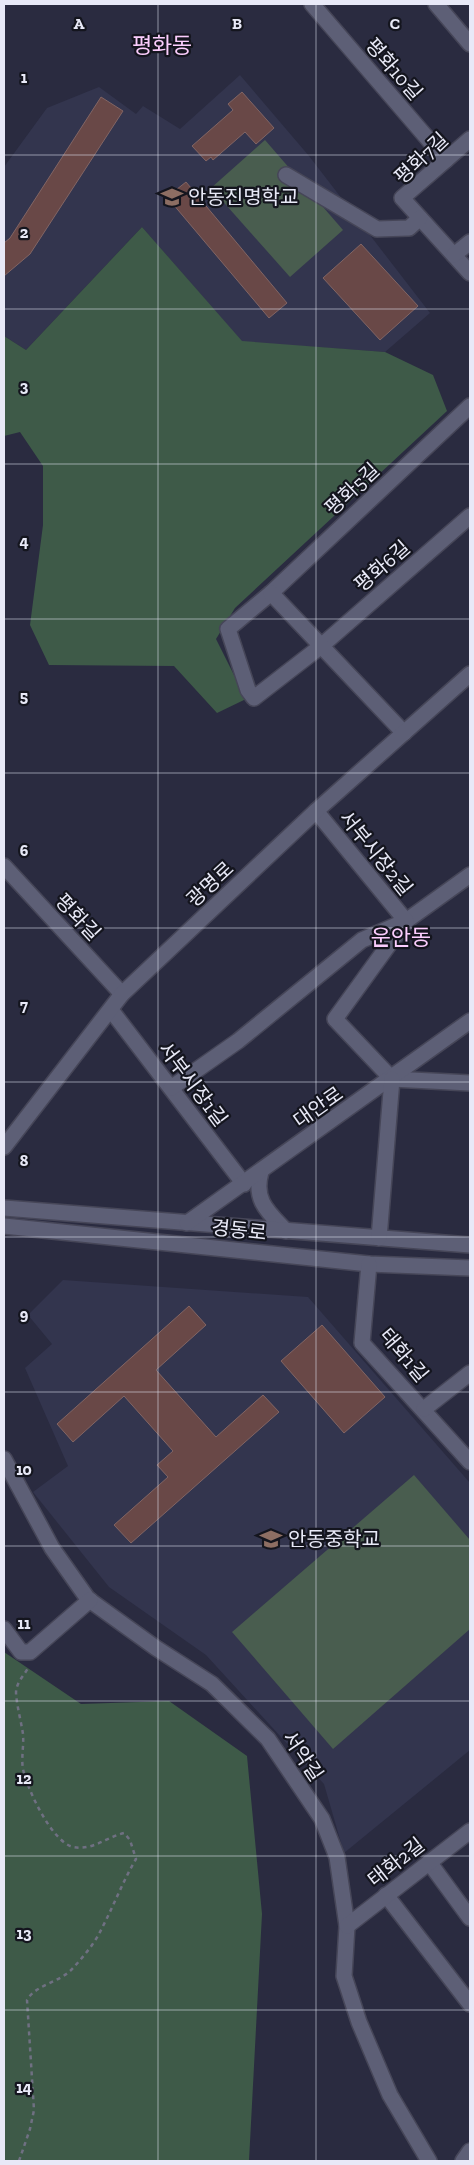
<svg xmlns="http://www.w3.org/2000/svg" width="474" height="2165" font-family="'Zilla Slab','Noto Sans KR',serif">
	<rect width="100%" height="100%" fill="#2a2b40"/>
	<g fill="#33354e">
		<polygon points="240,75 309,156 430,313 385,352 242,342 142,227 26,350 4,336 4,167 47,108 99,87 136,114 143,106 180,129"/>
		<polygon points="63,1280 308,1297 470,1483 470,1750 344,1853 324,1784 206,1655 109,1587 33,1492 68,1466 25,1368 52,1344 28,1315"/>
	</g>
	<g fill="#495d4f">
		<polygon points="265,140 343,230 290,277 211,188"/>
		<polygon points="414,1475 470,1540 470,1629 333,1749 232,1632"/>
	</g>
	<g fill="#3e5a48">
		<polygon points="142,227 242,341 385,352 433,375 447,411 235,608 216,639 246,699 217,713 174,666 49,665 30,625 43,525 43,466 20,432 4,436 4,336 26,350"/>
		<polygon points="4,1652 81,1704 169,1701 247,1756 262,1914 249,2161 4,2161 5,2058 4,2054"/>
	</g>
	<g fill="#694847" stroke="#826564">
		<polygon points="242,92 274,128 256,144 245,132 213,160 211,157 206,161 192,146 233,110 228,104"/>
		<polygon points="101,97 123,111 30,254 4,276 4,243 10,238"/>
		<polygon points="186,182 287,303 269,318 167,197"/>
		<polygon points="361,244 418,306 380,340 323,278"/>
		<polygon points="189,1306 206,1325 156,1370 216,1437 263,1395 279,1412 131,1543 114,1525 168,1477 157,1465 173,1451 124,1396 73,1442 57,1424"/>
		<polygon points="322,1325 385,1397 344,1433 281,1361"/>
	</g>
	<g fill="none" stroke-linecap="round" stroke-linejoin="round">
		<g stroke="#464658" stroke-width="18">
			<g id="minor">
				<polyline points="312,4 446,160"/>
				<polyline points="436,4 470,44"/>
				<polyline points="470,139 402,198 470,273"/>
				<polyline points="286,175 377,229 409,228 420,218"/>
				<polyline points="454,255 470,242"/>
				<polyline points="470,406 271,593 228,629 248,690 254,698 320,647 470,516"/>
				<polyline points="271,593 404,733"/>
				<polyline points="4,866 122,994"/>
				<polyline points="111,1010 244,1184"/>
				<polyline points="392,1079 335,1019 406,921 470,875"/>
				<polyline points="392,1079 470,1083"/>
				<polyline points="171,1088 238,1041 362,940 406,921 316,811"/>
				<polyline points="4,1147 122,994 316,811 470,674"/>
				<path d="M261,1172C253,1200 268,1212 286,1231"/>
				<polyline points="4,1208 470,1245"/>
				<polyline points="187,1223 470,1021"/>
				<polyline points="4,1226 369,1264 470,1268"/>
				<polyline points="379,1238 392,1079"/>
				<polyline points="369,1264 362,1343 470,1462"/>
				<polyline points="424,1409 470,1373"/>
				<polyline points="4,1459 52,1548 88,1599 156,1648 212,1684 268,1739 322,1819 337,1857 347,1926 344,1976 359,2022 390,2095 429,2161"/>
				<polyline points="4,1629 21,1652 30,1652 90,1600"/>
				<polyline points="429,1862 470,1918"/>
				<polyline points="386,1895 470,2004"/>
				<polyline points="347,1926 470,1831"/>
				<polyline points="463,2161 470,2151"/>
			</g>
		</g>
		<path stroke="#6f7082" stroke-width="2.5" stroke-dasharray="4 4" stroke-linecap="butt" d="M19,2161L30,2129L34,2110L27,2000C36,1984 60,1983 73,1968C84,1956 95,1943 102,1928C114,1905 123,1881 136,1859L130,1840L124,1833C107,1837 92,1851 73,1847C52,1842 27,1789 23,1769C21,1758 24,1746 23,1734C21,1721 17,1707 16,1693C16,1682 25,1675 29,1666"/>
		<use href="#minor" stroke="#5d5f76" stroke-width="15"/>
	</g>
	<path fill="none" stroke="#e8e9f7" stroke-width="1" stroke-opacity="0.55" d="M158,4V2161M316,4V2161M4,155H470M4,309H470M4,464H470M4,619H470M4,773H470M4,928H470M4,1082H470M4,1237H470M4,1392H470M4,1546H470M4,1701H470M4,1856H470M4,2010H470"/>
	<defs>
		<g id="school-bare" transform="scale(1.725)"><path d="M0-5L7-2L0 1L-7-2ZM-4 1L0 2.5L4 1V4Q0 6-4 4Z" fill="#8d6e63" stroke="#14151e" stroke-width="2.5" paint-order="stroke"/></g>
	</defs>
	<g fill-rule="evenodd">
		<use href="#school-bare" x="172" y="197"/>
		<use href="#school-bare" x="271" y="1539"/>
	</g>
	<g text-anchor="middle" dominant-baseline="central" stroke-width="4.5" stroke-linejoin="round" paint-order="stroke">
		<g font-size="20" fill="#e8e9f7" stroke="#14151e">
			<text transform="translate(394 69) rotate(49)">평화10길</text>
			<text transform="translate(421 158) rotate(-43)">평화7길</text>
			<text transform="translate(352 489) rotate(-43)">평화5길</text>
			<text transform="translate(382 566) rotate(-41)">평화6길</text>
			<text transform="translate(376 853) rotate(51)">서부시장2길</text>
			<text transform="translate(210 884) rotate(-43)">광명로</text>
			<text transform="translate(78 917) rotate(47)">평화길</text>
			<text transform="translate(193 1084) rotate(53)">서부시장1길</text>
			<text transform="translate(318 1107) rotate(-35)">대안로</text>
			<text transform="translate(239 1230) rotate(6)">경동로</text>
			<text transform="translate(404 1355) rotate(50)">태화1길</text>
			<text transform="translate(303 1756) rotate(56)">서악길</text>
			<text transform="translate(396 1862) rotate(-38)">태화2길</text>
		</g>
		<g font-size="20" fill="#e8e9f7" stroke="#14151e" text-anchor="start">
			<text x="188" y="197">안동진명학교</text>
			<text x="288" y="1539">안동중학교</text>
		</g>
		<g font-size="22" fill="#fbcdfd" stroke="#14151e">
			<text x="162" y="45">평화동</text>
			<text x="401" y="937">운안동</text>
		</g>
	</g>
	<g font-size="16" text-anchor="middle" font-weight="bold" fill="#e8e9f7" stroke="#14151e" stroke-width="4.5" stroke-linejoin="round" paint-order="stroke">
		<text x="79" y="29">A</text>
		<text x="237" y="29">B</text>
		<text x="395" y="29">C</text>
		<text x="24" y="83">1</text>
		<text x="24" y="238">2</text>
		<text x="24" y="392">3</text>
		<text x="24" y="547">4</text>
		<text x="24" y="702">5</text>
		<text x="24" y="856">6</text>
		<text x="24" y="1011">7</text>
		<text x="24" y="1166">8</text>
		<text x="24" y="1320">9</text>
		<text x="24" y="1475">10</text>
		<text x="24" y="1629">11</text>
		<text x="24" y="1784">12</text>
		<text x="24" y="1939">13</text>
		<text x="24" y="2093">14</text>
	</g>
	<rect width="474" height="2165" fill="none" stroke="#e8e9f7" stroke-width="10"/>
</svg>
